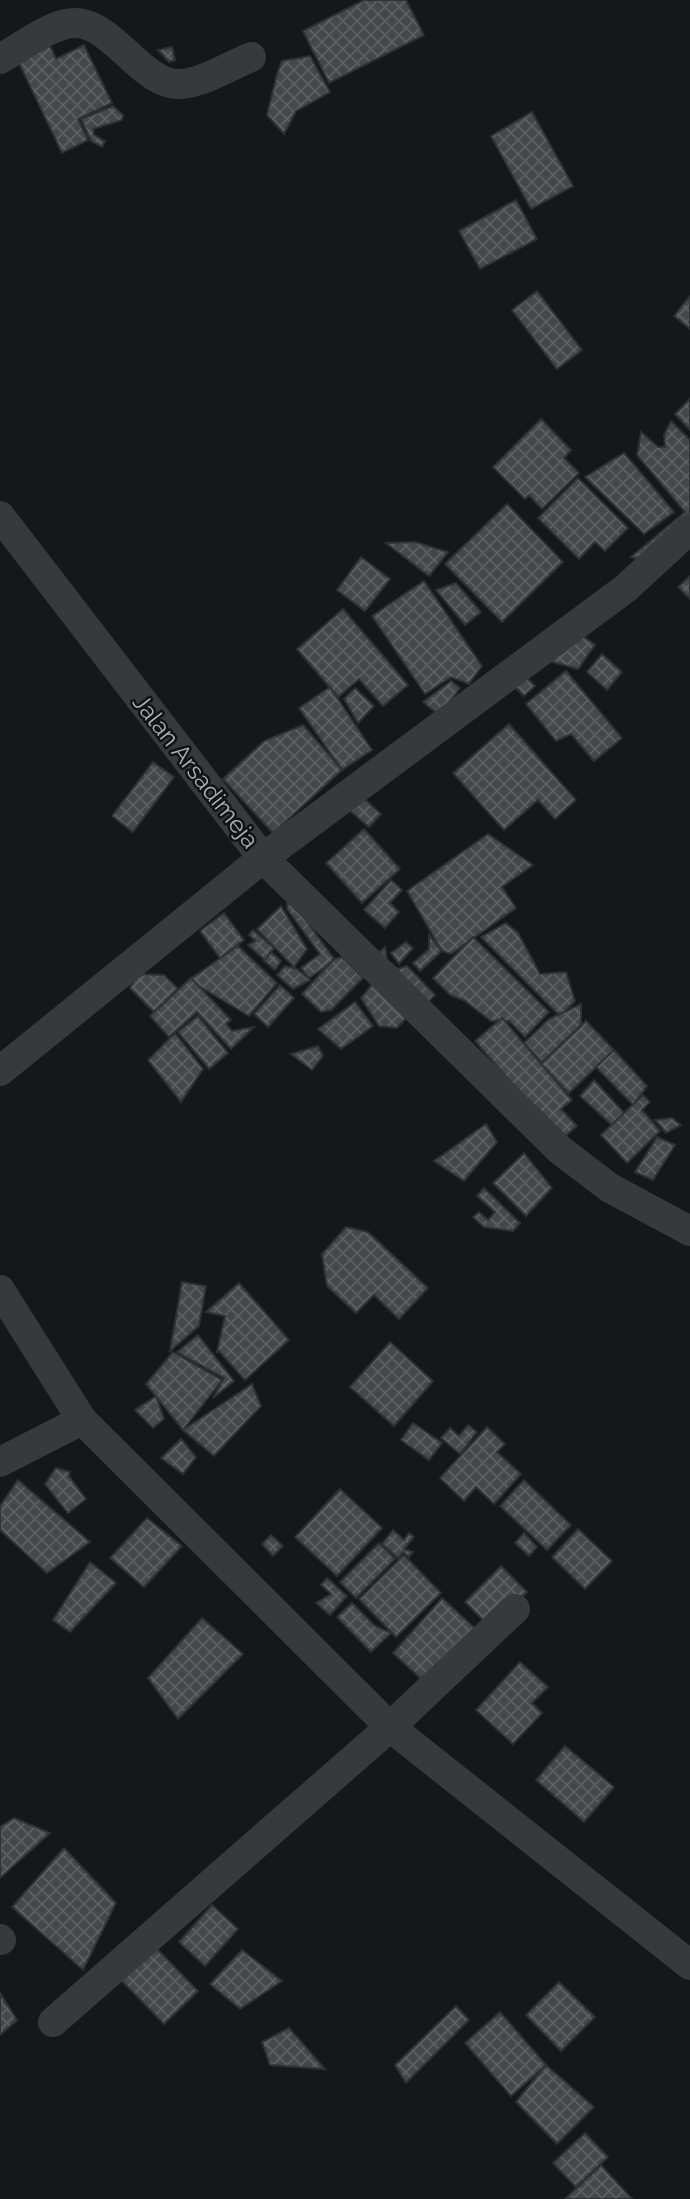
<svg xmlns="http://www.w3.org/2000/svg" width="690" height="2199" font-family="Raleway,sans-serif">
	<defs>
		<pattern id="building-cross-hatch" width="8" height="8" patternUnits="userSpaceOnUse" patternTransform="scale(1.75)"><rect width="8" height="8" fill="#45474b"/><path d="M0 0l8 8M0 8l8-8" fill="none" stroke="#5d5f63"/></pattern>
	</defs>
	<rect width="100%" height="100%" fill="#161718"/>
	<g fill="url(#building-cross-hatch)" stroke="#303134" stroke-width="2">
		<polygon points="364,0 406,0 424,35 329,83 303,31"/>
		<polygon points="84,45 112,103 78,119 88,140 62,153 18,61 50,46 56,59"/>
		<polygon points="172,47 175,60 169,62 158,50"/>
		<polygon points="310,56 330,92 296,111 284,134 267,115 277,74 282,61"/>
		<polygon points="113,106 123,115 122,120 93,129 94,135 105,141 102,147 91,141 81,119"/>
		<polygon points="532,112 573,186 531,209 491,136"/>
		<polygon points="516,200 537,239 480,269 459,231"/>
		<polygon points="537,291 582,350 557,369 512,310"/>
		<polygon points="690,296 690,329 674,316"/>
		<polygon points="690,399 690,430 675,414"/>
		<polygon points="541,419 571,450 564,458 579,473 542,509 529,495 525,499 493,467"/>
		<polygon points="671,421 690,440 690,520 647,561 631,557 685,512 637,455 641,432 658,447 665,447 664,435"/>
		<polygon points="624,453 674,512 644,534 585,477"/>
		<polygon points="578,478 628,528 605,551 595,542 579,559 538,518"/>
		<polygon points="507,504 563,562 502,622 445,564"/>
		<polygon points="415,542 448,552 429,576 386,543"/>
		<polygon points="361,557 390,579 365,611 337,590"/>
		<polygon points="690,576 690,599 678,587"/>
		<polygon points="424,581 482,666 469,684 451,677 425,694 372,616"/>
		<polygon points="456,583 481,612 465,625 436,590"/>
		<polygon points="343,609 408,685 383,706 359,679 338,697 297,649"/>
		<polygon points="579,633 595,645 578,669 542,659"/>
		<polygon points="602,654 622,672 607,690 587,672"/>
		<polygon points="566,671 622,738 594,761 571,734 556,741 526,704"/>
		<polygon points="527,678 535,686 524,696 510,682"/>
		<polygon points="451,681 460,688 439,715 423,702"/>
		<polygon points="330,687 372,750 342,770 299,708"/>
		<polygon points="355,688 374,706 358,723 344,699"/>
		<polygon points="509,724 576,800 555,819 538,800 504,830 453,773"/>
		<polygon points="303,725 342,770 273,833 223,779 264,741"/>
		<polygon points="153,762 174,777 133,832 112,816"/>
		<polygon points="361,796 381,814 369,827 349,810"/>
		<polygon points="364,829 400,869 362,903 326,863"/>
		<polygon points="488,834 533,865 502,887 516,908 451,954 442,951 407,891"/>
		<polygon points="391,880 402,890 390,903 399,912 385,928 364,910"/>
		<polygon points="287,904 294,904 335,960 309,978 301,968 320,954 287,909"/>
		<polygon points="281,906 307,949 294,967 257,929"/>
		<polygon points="224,913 244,940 220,958 200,931"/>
		<polygon points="506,923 518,933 540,974 566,972 575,1001 560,1016 481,937"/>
		<polygon points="253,930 274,948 265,960 248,945 256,941 249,935"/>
		<polygon points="429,935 442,951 420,971 413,963 429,949"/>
		<polygon points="473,937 549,1012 525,1037 509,1021 491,1021 465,1001 450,995 433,978"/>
		<polygon points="406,942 413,948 399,964 391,953"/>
		<polygon points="238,946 277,983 249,1016 189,980"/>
		<polygon points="385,947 387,960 398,969 407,966 435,995 422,1008 373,958"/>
		<polygon points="271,952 281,961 275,970 264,961"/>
		<polygon points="342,957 363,978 331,1010 321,1012 302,994 334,959"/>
		<polygon points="285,966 297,969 310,980 293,989 277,975"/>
		<polygon points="138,974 164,975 178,989 154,1012 130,988"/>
		<polygon points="191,978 231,1020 226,1024 232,1031 254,1027 231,1049 197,1012 169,1037 150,1016"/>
		<polygon points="375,981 416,1008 397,1028 379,1026 361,998"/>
		<polygon points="280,985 294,998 268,1027 254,1014"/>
		<polygon points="355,1002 373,1026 341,1049 318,1029"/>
		<polygon points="581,1004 581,1025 542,1062 524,1043 549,1019"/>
		<polygon points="198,1016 228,1053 209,1069 178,1032"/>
		<polygon points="502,1018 572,1100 561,1109 577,1126 561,1140 475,1041"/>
		<polygon points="586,1021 614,1050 569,1093 541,1064"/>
		<polygon points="175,1033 203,1069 181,1102 148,1060"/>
		<polygon points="318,1046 323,1056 312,1070 291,1054"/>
		<polygon points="614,1050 647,1086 633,1105 596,1067"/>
		<polygon points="594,1080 624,1113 612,1125 580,1096"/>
		<polygon points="643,1095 650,1102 642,1110 660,1131 627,1163 601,1135"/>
		<polygon points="672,1118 681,1125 666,1133 655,1120"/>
		<polygon points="486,1124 497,1142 464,1181 434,1161"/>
		<polygon points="657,1137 675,1145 653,1180 635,1172"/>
		<polygon points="524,1153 552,1188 526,1216 493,1183"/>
		<polygon points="484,1188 520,1223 513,1231 484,1227 473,1217 479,1212 488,1220 495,1212 477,1196"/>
		<polygon points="346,1227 368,1232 428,1288 399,1319 374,1295 356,1313 327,1286 322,1254"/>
		<polygon points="182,1282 206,1286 199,1326 170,1351"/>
		<polygon points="239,1283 289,1340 245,1380 219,1351 217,1352 225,1316 206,1312"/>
		<polygon points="198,1335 234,1381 213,1398 224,1378 177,1352"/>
		<polygon points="390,1342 433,1381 394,1426 350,1387"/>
		<polygon points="173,1352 222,1380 183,1430 146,1384"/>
		<polygon points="252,1384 261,1406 214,1456 183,1430"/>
		<polygon points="156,1396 164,1419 153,1428 135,1410"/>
		<polygon points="413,1423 442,1443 429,1460 401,1440"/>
		<polygon points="468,1425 477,1432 460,1454 441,1438 450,1428 459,1436"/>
		<polygon points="487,1427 505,1444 497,1452 521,1474 494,1504 476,1487 464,1501 440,1478"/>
		<polygon points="181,1439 196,1457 183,1474 161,1458"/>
		<polygon points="56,1468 70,1472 69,1476 86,1499 68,1513 45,1484"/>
		<polygon points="18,1480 90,1542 47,1573 0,1530 0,1506"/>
		<polygon points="524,1480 571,1525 547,1550 500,1506"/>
		<polygon points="340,1489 382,1528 337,1576 295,1537"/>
		<polygon points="147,1518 182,1546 144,1587 110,1558"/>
		<polygon points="578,1529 612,1561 585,1589 552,1557"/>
		<polygon points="393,1530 404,1540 409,1533 414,1537 404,1549 413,1552 409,1557 403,1552 398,1558 382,1544"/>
		<polygon points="524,1533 537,1547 529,1556 515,1543"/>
		<polygon points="271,1535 283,1546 273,1556 262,1544"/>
		<polygon points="379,1543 395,1559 356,1598 340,1582"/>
		<polygon points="404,1555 441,1593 396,1637 359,1599"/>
		<polygon points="90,1562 116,1583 70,1632 53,1620"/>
		<polygon points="501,1566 527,1592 491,1628 465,1602"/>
		<polygon points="327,1578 347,1596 330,1615 316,1603 331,1594 321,1585"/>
		<polygon points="442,1598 479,1632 429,1686 393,1653"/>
		<polygon points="352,1603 375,1626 391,1633 371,1652 337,1617"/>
		<polygon points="202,1618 243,1654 178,1719 148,1678"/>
		<polygon points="520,1662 548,1687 532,1703 542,1713 513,1744 476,1710"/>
		<polygon points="565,1746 614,1787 584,1822 536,1780"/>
		<polygon points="14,1818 50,1833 0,1878 0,1827"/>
		<polygon points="64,1848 116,1903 83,1970 12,1907"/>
		<polygon points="212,1905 238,1929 205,1966 179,1942"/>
		<polygon points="155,1947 198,1991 164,2024 121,1980"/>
		<polygon points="242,1950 282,1981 240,2009 210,1984"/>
		<polygon points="559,1982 595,2017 561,2051 526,2015"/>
		<polygon points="0,1993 17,2020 0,2035"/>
		<polygon points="456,2006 469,2020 406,2083 395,2065"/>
		<polygon points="500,2012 546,2065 511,2096 465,2043"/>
		<polygon points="289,2028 325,2069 270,2065 262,2042"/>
		<polygon points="546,2065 594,2107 557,2144 516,2102"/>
		<polygon points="585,2133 608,2157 576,2187 553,2163"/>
		<polygon points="601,2165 632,2199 565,2199"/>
	</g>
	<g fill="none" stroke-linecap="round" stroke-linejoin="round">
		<g stroke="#38393d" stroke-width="30">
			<path d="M0,59C20,48 44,29 66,24C109,13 140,87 181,84C204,82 230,66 251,57"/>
			<polyline points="0,516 263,858 560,1150 610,1188 690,1231"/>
			<polyline points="0,1071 263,858 626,588 690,529"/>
			<polyline points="0,1290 82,1420 390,1727 690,1965"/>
			<polyline points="0,1462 82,1420"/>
			<polyline points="0,1939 1,1940"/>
			<polyline points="53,2022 390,1727 515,1609"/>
		</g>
	</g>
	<g text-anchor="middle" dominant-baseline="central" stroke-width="5" stroke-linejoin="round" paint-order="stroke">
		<g font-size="24" fill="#a9afb7" stroke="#111213">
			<text transform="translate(196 771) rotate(52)">Jalan Arsadimeja</text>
		</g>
	</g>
</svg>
